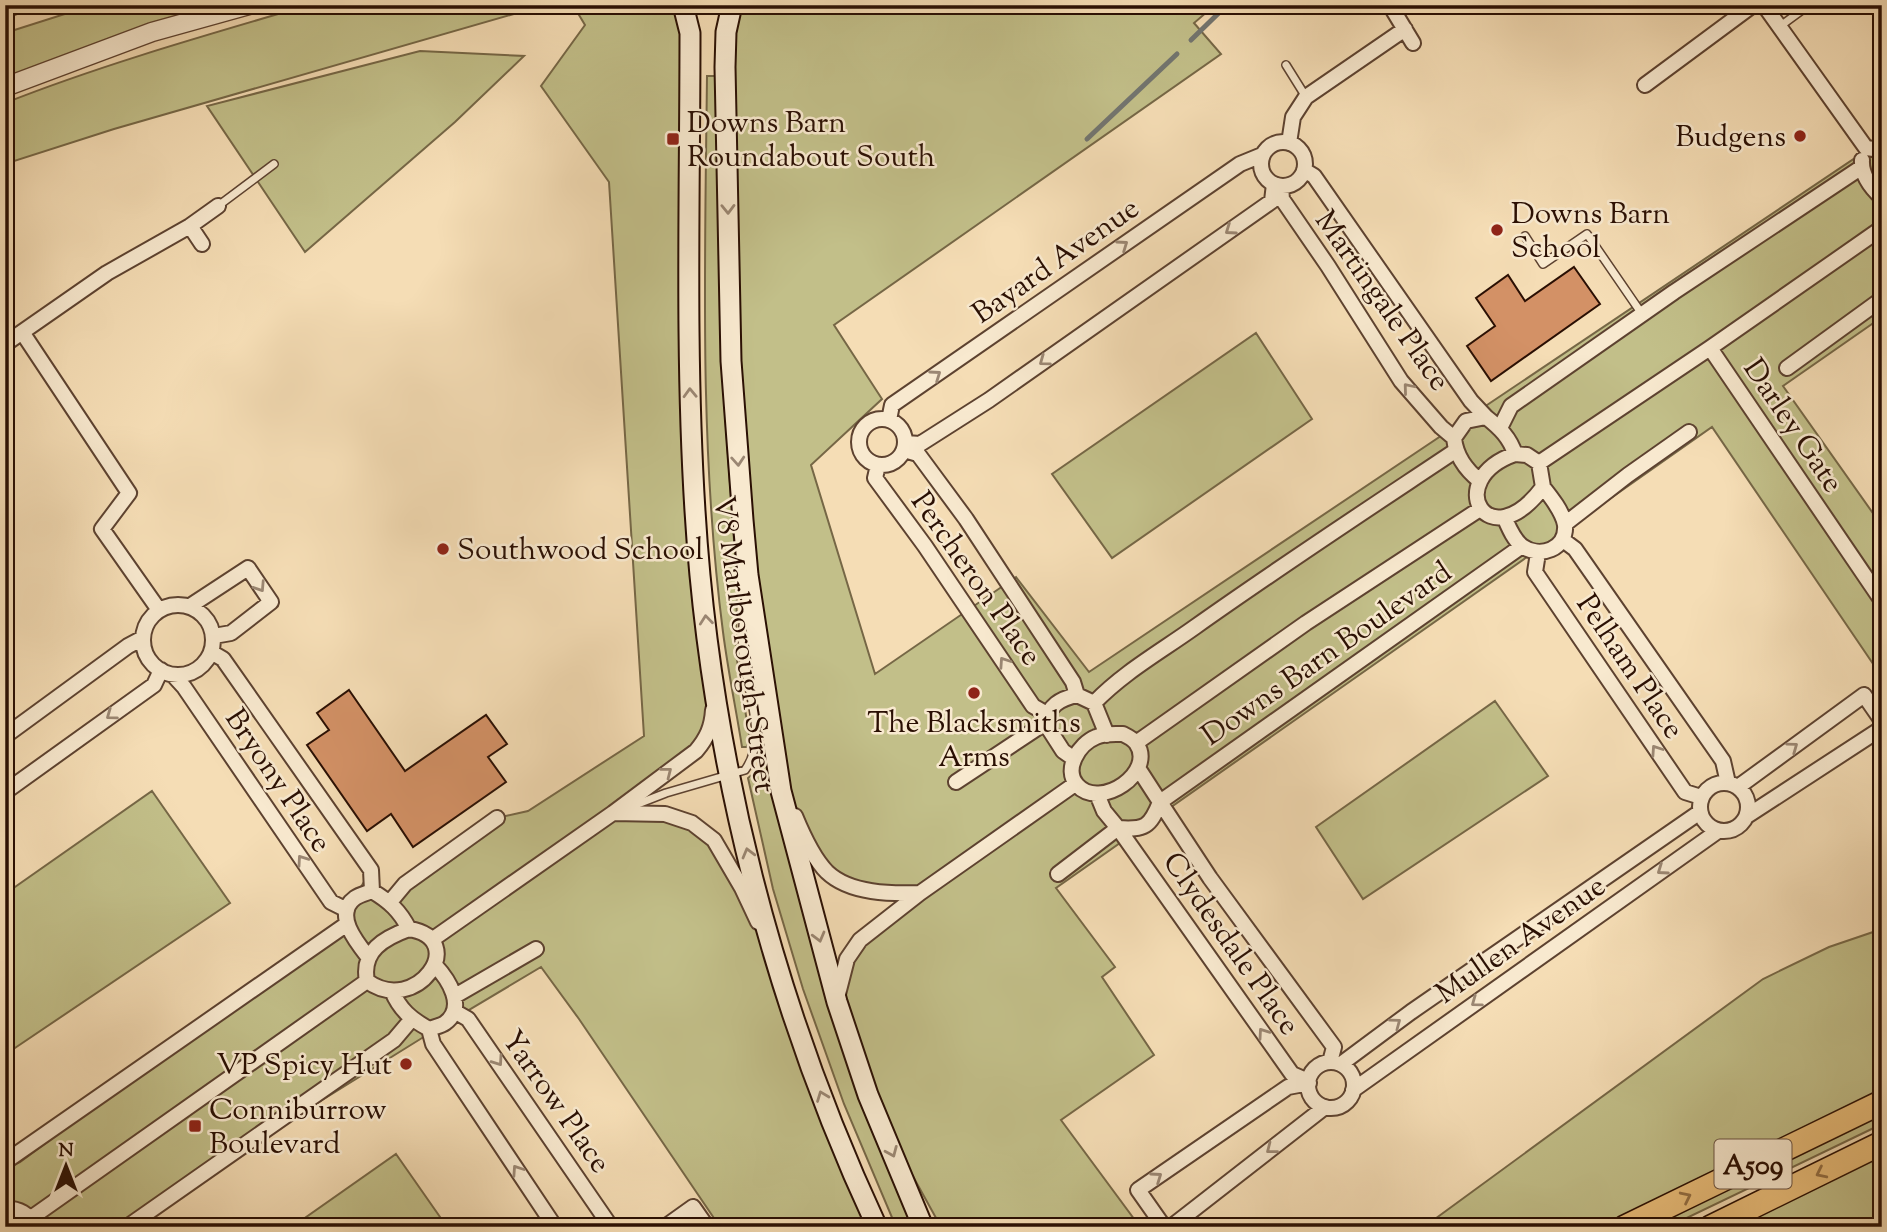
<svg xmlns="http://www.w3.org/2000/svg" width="1887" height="1232" viewBox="0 0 1887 1232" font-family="'Sorts Mill Goudy',serif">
<rect width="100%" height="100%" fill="#f5ddb5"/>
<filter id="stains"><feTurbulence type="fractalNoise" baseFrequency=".00286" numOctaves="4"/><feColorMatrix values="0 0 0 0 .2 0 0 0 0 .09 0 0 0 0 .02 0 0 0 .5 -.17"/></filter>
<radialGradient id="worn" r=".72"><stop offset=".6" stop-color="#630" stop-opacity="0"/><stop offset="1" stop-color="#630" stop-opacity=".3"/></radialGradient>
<path fill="#c2bf89" stroke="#766746" stroke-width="2" d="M93,5h156l-244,83v-55z
M309,5h236l-431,124 -109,35v-61c99,-39 202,-68 304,-98z
M573,5h110l6,354 26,329 -9,50 -92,75 51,1 49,26 28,48 135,339h-157l-141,-208 -38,-52 -119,71 -304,189h-113v-59l15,-6 318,-236 33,-56 1,21 18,11 107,-84 31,-7 116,-75 -35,-554 -68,-96 44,-61z
M732,5h483l-21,18 27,31 -387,271 48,74 -71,66 64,209 141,-97 73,95 793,-532v177l-99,69 99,140v151l-170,-250 -656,461 59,79 -13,10 52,78 -93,65 79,107h-199l-73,-132 -31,-93 10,-43 72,-65 -33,1 -59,-22 -46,-82 -38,-271z
M420,51l104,5 -69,66 -150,130 -98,-146z
M707,76h13v173l4,150 13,183 -1,72 14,86 -3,7h-5c-6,-38 -14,-76 -19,-115 -24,-184 -18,-371 -16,-556z
M1256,333l56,86 -200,139 -60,-84z
M1495,701l53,75 -185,123 -47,-72z
M768,760l149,467h-21l-52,-123 -41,-115 -30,-100 -25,-111 13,-11 2,-6z
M152,791l78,112 -221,149 -4,-5v-153z
M1882,929v170l-257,128h-201l339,-248 66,-32z
M1882,1113v11l-214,103h-23z
M1882,1151v76h-152z
M396,1154l51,73h-155z"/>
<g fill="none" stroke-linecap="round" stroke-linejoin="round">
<path stroke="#727570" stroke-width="5" d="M1191,40l36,-35
M1087,139l90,-85"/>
</g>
<path fill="#d39166" stroke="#2a0f03" stroke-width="2" d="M1574,267l26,37 -109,77 -24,-35 28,-20 -19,-28 32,-23 17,26z
M349,690l56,81 81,-56 21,29 -19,13 18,25 -93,65 -22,-33 -24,17 -60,-86 22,-15 -12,-17z"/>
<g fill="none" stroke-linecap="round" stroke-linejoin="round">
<defs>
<path id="service" d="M5,14l26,-9
M1779,27l30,-22
M1286,65l20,32
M218,206l56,-42
M1525,236l18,28 44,-30 55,80
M630,807l36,-14 79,-23c23,-31 2,-80 -2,-115 -2,-17 0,-33 2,-49"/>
<path id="minor" d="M1390,5l23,38
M1764,5l102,143
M1645,85l108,-80
M1261 164a22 22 0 1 1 44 0a22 22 0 1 1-44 0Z
M1289,143l4,-26 13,-20 99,-68
M1866,148l16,2
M1862,160c-1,15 9,28 20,38
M1304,170l10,6 157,225 15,16
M1281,186l1,13 46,67 73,115 40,46 13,11
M190,226l12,18
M22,332l107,161 -27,36 57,81
M5,344l102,-71 83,-47 28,-20
M1710,348l172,253
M1787,368l95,-69
M859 442a23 23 0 1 1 46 0a23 23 0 1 1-46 0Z
M889,420l3,-15 348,-241 22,-9
M1500,428l11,-22 163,-114 188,-125
M906,443l14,1 69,-44 283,-199 2,-17
M904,450l14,4 48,65 107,163 4,13
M1515,454l12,1 12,8 4,24c-55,74 -102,-7 -28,-33z
M1539,463l171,-115 172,-120
M878,465l-3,13 50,68 108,160 14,8
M1480,481c-14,-11 -24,-24 -26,-43l12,-17 20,-4c14,11 24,21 29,37
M1505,519c4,9 9,21 17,27 18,13 45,3 43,-21 -2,-13 -14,-28 -22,-38
M1565,524l63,-49 61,-43
M1563,540l12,9 148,212 5,22
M1538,553l-3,19 150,220 16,5
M143 640a35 35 0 1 1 70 0a35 35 0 1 1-70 0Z
M190,606l58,-38 23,34 -40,31 -17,3
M211,652l12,7 148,211 1,21
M173,675l11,12 147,215 16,8
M1094,703c30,-31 66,-51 101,-76 86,-61 173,-118 260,-176
M1123,734c4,2 11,6 13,9 21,29 -36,68 -59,42 -14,-16 2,-41 19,-48 8,-4 19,-3 27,-3z
M5,736l123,-90 15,-8
M1136,743l170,-120 174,-114
M1073,758l-10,-7 -18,-28c4,-18 15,-24 32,-28l17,8 13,32
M956,782l89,-59
M1700 807a24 24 0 1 1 48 0a24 24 0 1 1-48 0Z
M1738,787l126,-92 18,26
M5,792l149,-107 7,-15
M1097,794l7,17 14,17c27,2 32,-1 42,-26l-22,-34
M613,813l52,1 27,9 22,17 28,48 16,34
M795,816c7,17 19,43 32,56 23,22 65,22 93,21
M1747,816l135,-88
M1058,874l60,-46 174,246 16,7
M390,902l15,-18 92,-66
M409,929c62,10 7,88 -42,52 -6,-30 17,-43 42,-52z
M433,939l180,-126 83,-62c11,-13 16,-24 17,-41
M369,958c-12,-15 -36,-44 -14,-60 4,-3 12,-5 17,-7 17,10 28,20 37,38
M392,991c8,19 19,28 37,38 5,-2 12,-3 16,-6 22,-16 3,-44 -10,-58
M838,994l9,-35 13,-19 60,-47 155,-109
M455,996l81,-47
M454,1011l14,8 143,208
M429,1029l4,15 122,183
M1330,1062l4,-15 -124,-169 -50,-76 362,-256
M1308 1085a23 23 0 1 1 46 0a23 23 0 1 1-46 0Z
M1341,1064l70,-52 289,-200
M1353,1090l365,-259
M5,1162l342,-238
M5,1208c14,1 24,5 29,18
M31,1218l336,-237
M127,1227l267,-187 17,-20
M665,1227l28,-20 14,20
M1164,1227l-26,-37 150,-103 21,-4
M1171,1227l154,-120"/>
<path id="tertiary" d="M5,87l147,-55 97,-27"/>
<path id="secondary" d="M683,5l7,28c0,159 -5,319 5,478 15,246 78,493 182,716
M732,5l-6,27 -1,35 6,294 12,159 5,55 33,216 56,211 31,93 55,132"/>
<path id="primary" d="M1625,1227l257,-125
M1711,1227l171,-84"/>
</defs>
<use href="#service" stroke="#5d4230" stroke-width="10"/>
<use href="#minor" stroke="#5d4230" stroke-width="18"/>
<use href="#tertiary" stroke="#5d4230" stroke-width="21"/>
<use href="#secondary" stroke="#2a0f03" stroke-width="23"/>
<use href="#primary" stroke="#2a0f03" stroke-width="26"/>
<use href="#service" stroke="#f8e9cf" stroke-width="7"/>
<use href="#minor" stroke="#f8e9cf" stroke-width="14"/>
<use href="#tertiary" stroke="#f8e9cf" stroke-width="18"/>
<use href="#secondary" stroke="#f8e9cf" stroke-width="19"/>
<use href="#primary" stroke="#eabe7a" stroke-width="23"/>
</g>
<defs><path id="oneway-chevron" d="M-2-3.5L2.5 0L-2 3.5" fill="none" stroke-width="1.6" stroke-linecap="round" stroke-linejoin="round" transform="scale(1.75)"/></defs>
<g stroke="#9b8773">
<use href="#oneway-chevron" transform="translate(728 209) rotate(89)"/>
<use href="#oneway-chevron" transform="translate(1230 230) rotate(145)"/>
<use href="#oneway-chevron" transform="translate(1123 245) rotate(-35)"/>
<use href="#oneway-chevron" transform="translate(1044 361) rotate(144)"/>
<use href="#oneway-chevron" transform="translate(936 375) rotate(-35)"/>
<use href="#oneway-chevron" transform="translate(1408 388) rotate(-130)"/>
<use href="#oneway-chevron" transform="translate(690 393) rotate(-92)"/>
<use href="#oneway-chevron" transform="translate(738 461) rotate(86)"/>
<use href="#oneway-chevron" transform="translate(260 587) rotate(57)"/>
<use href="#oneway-chevron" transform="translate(706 620) rotate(-96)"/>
<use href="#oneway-chevron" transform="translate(1004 662) rotate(-124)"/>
<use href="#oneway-chevron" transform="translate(111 715) rotate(144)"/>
<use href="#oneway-chevron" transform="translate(1793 747) rotate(-36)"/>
<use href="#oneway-chevron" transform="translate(1656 750) rotate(-124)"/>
<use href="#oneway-chevron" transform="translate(667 772) rotate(-38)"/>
<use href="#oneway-chevron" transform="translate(748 853) rotate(-105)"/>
<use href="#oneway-chevron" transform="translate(302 860) rotate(-125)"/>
<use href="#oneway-chevron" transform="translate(1662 870) rotate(145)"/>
<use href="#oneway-chevron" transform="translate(819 937) rotate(75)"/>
<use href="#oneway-chevron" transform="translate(1476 1002) rotate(144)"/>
<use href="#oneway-chevron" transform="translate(1396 1023) rotate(-37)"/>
<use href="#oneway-chevron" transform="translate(1263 1033) rotate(-125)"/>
<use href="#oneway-chevron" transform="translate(498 1061) rotate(55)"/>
<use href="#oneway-chevron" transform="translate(822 1096) rotate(-111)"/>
<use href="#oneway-chevron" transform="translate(1271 1149) rotate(142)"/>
<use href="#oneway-chevron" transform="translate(892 1152) rotate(67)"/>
<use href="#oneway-chevron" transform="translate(517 1170) rotate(-124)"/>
<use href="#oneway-chevron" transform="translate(1157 1177) rotate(-35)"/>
</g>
<g stroke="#946f44">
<use href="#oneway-chevron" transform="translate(1821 1173) rotate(154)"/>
<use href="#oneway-chevron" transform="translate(1686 1197) rotate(-26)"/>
</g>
<g fill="#8f2418" stroke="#f8e9cf" stroke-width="2.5">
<circle cx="1800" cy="136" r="7"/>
<rect x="666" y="132" width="14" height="14" rx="3.5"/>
<circle cx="1497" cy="230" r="7"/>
<circle cx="443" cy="549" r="7"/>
<circle cx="974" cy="693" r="7"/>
<circle cx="406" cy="1064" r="7"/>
<rect x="188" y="1119" width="14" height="14" rx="3.5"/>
</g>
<g text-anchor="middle" stroke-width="5" stroke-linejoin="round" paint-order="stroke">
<rect fill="#f8e9cf" stroke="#685040" stroke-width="2" x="1714.5" y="1139.5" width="77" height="49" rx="5"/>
<g font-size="28" font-weight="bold" fill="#2a0f03">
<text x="1753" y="1174">A509</text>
</g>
<g font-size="30" fill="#2a0f03" stroke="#f8e9cf" text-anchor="start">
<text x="687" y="132">Downs Barn<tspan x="687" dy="34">Roundabout South</tspan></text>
<text x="1786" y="146" text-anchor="end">Budgens</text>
<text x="1511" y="223">Downs Barn<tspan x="1511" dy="34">School</tspan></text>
<text x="457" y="559">Southwood School</text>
<text x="974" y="732" text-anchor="middle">The Blacksmiths<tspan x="974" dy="34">Arms</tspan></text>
<text x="392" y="1074" text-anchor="end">VP Spicy Hut</text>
<text x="209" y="1119">Conniburrow<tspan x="209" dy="34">Boulevard</tspan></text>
</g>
<g font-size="30" fill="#2a0f03" stroke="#f8e9cf">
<text transform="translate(1055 260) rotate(-35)" y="10">Bayard Avenue</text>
<text transform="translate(1383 300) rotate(55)" y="10">Martingale Place</text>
<text transform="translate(1794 425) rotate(56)" y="10">Darley Gate</text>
<text transform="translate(977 578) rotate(55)" y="10">Percheron Place</text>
<text transform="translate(745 644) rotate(82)" y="10">V8 Marlborough Street</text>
<text transform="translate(1326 653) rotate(-35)" y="10">Downs Barn Boulevard</text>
<text transform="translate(1631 666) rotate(56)" y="10">Pelham Place</text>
<text transform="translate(279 780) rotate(56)" y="10">Bryony Place</text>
<text transform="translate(1520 939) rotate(-35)" y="10">Mullen Avenue</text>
<text transform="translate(1232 943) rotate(55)" y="10">Clydesdale Place</text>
<text transform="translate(557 1101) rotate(55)" y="10">Yarrow Place</text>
</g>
</g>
<rect width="1887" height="1232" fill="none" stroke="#f5ddb5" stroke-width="28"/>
<rect x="7" y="7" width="1873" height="1218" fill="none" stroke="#2a0f03" stroke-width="3.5"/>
<rect x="14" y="14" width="1859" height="1204" fill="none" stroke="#2a0f03" stroke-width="2"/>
<g transform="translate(66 1166)" stroke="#f8e9cf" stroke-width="5" paint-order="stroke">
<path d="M0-5L12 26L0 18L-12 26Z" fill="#2a0f03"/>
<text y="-10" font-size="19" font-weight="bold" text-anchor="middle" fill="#2a0f03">N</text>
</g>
<rect width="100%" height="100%" filter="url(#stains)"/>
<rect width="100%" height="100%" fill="url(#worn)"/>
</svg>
